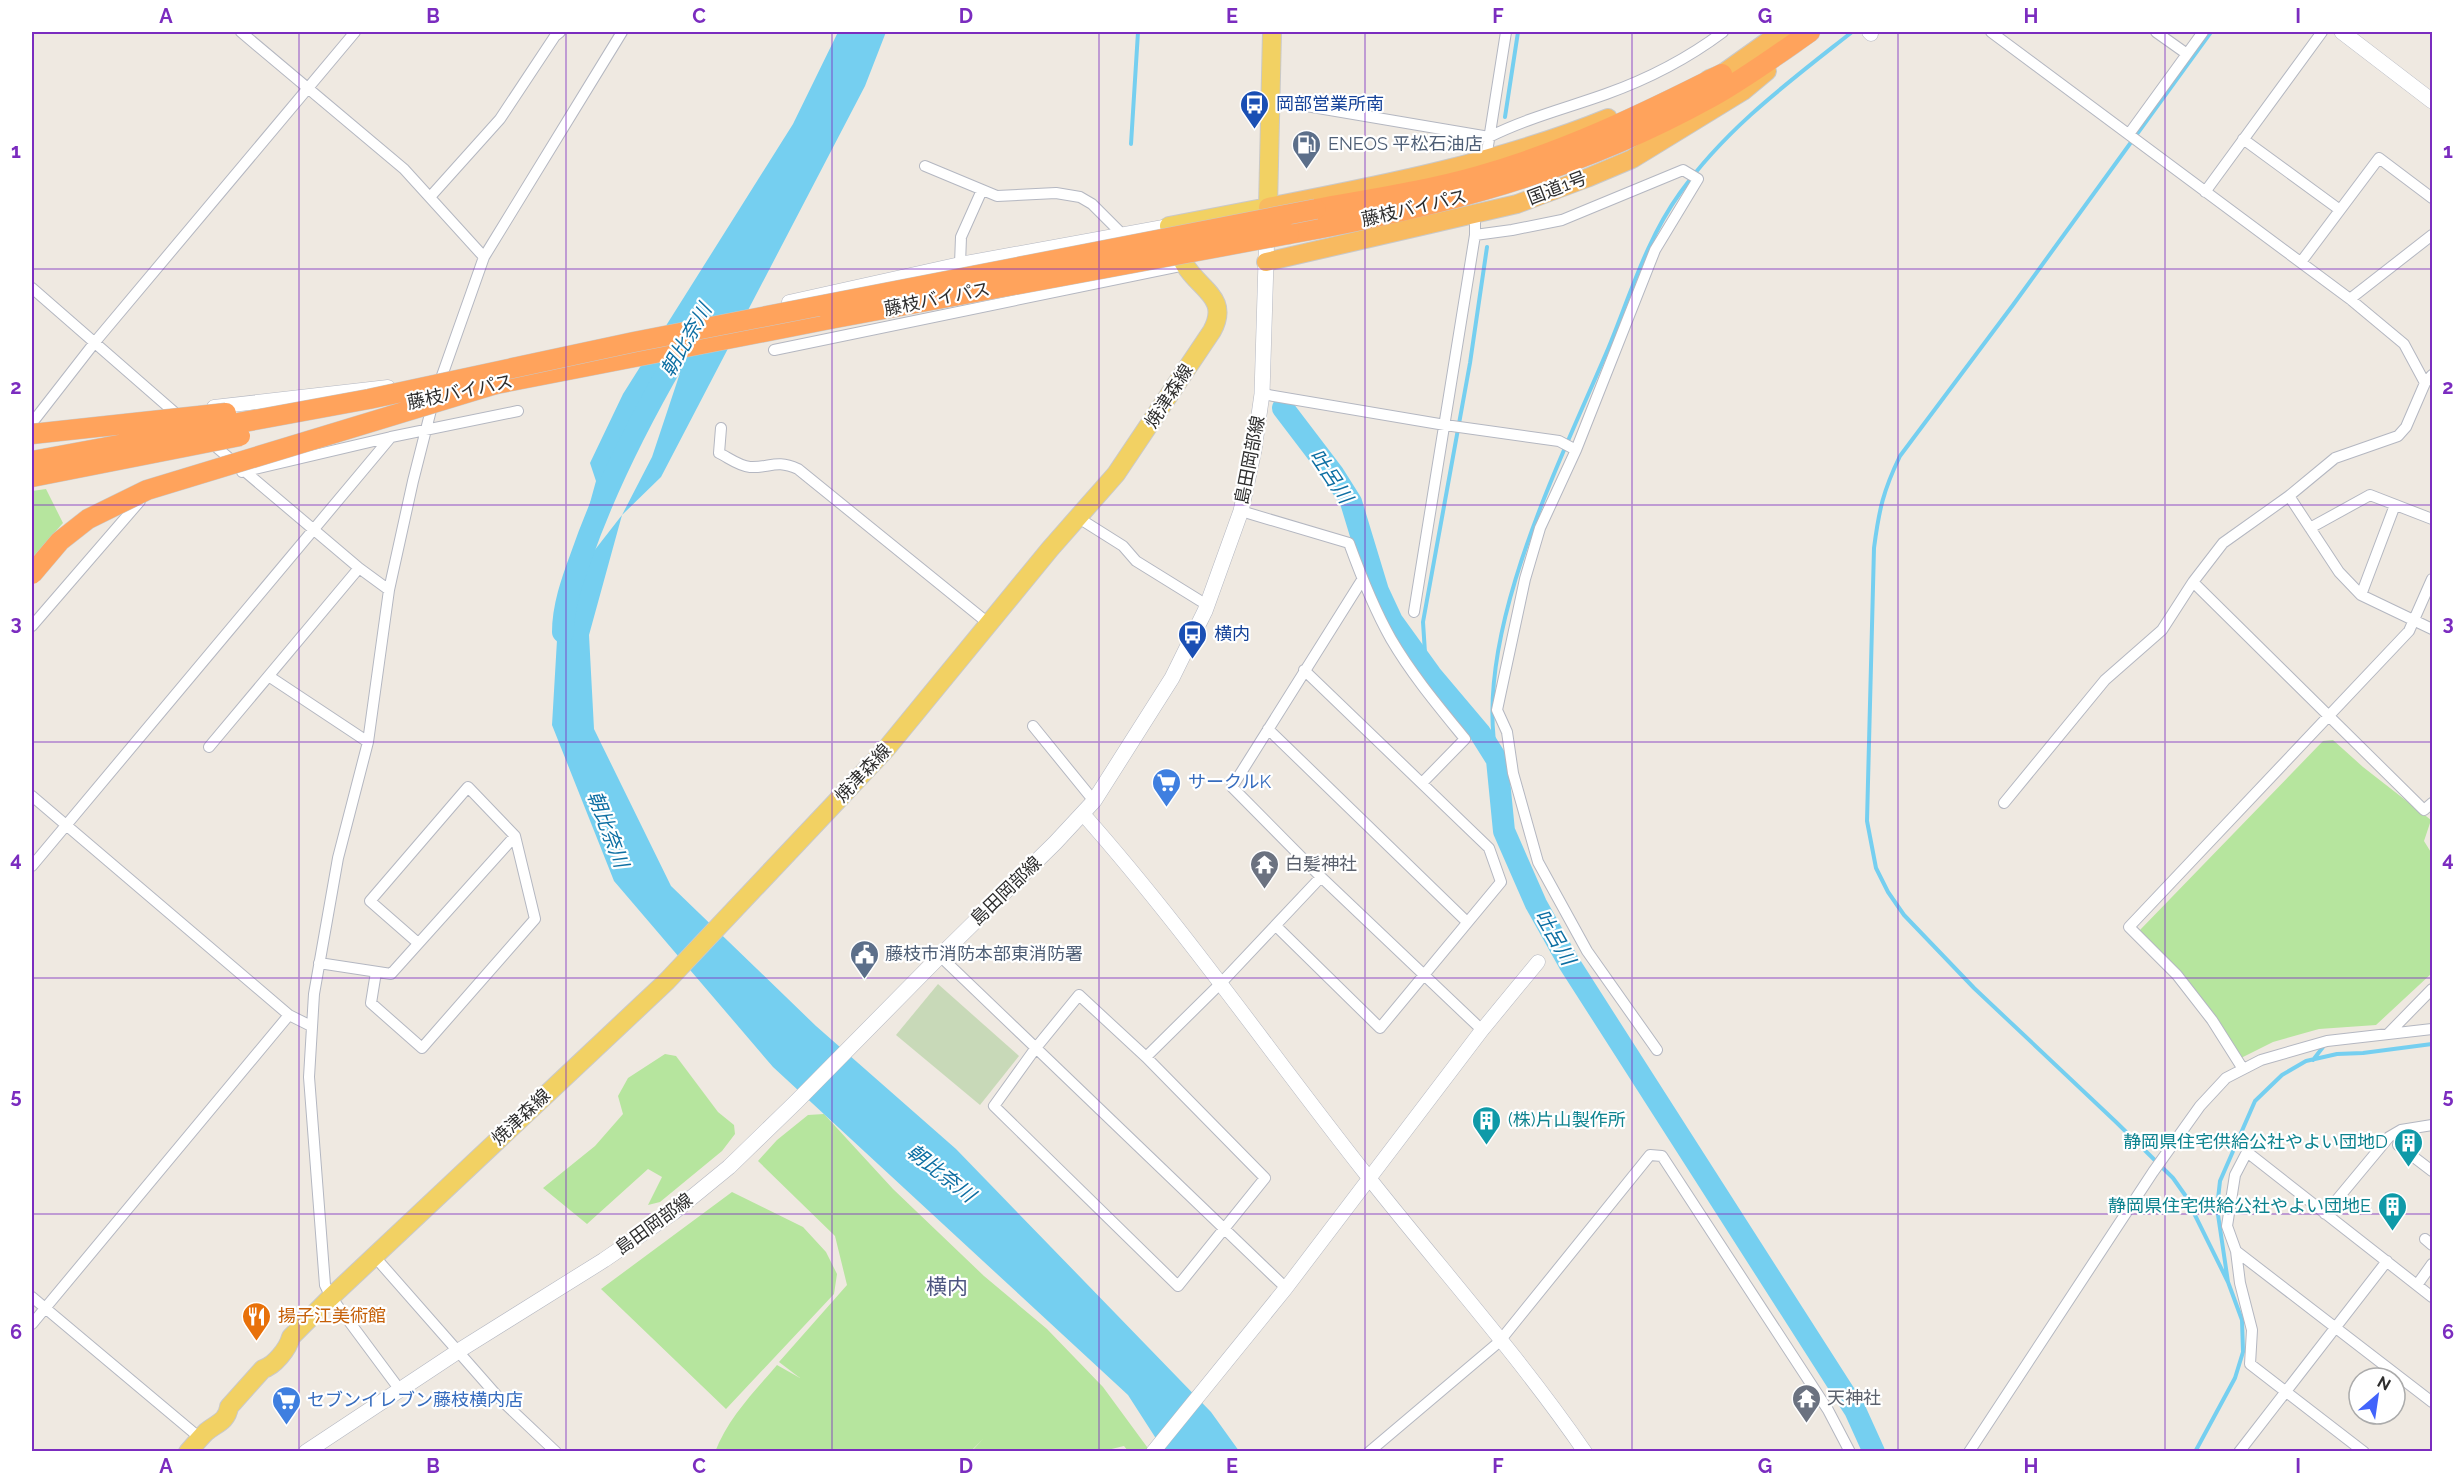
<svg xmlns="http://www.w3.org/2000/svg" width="2464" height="1483" viewBox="0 0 2464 1483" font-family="Raleway,'Noto Sans JP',sans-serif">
<rect width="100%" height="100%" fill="#efe9e1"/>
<path fill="#b6e59e" d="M46,489l17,34 -31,35v-67z
M2333,740l30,27 68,53 -7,21 8,13v119l-56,52 -57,4 -46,13 -36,18 -98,-129 184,-190z
M665,1054l11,2 42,56 16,13 1,9 -13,17 -62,51 -12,3 14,-28 -14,-8 -61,55 -44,-36 52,-42 28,-32 -5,-18 10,-18z
M824,1114l69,75 91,87 63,53 56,58 47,64h-22l-4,-5 -25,6 -127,-1 11,-12 -13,13h-255c13,-34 39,-60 62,-87l23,13 -21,-16 68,-77 -12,-49 -77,-75 19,-21 31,-25z
M732,1192l71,35 23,25 11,22 -3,20 -108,115 -125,-120z"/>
<path fill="#c8d9b8" d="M938,984l81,72 -39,49 -84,-70z"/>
<path fill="#75cff0" d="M838,32h48l-21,54 -204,391 -39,38 -33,120 5,94 77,157 145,140 140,123 255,263 28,39h-75l-36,-56 -355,-328 -159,-186 -62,-156 6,-102 29,-63 35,-45 30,-58 28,-84 -36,22 -36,93 -30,58 18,-65 -6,-18 33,-69 170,-270z"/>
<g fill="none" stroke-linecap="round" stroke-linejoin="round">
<path stroke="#75cff0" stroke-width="4" d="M2211,32l-198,273 -113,151c-17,35 -21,54 -26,92l-7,273 9,47 12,24 16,23 70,73 142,134 57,56 12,17 43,87
M1505,117l13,-85
M1131,144l7,-112
M1431,675l-6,-22 -2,-31 47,-259 17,-116
M1497,760c-26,-123 63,-298 111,-411 22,-53 38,-109 72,-156 46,-65 110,-112 172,-161
M2313,1060l10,-13
M2195,1452l40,-74 8,-26 -1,-32 -14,-38 -11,-74 3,-27 35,-80 27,-26 24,-14 31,-7 26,-1 69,-9"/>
<path stroke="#75cff0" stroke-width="22" d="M1283,408l51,67 17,27 27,89 14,30 39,54 49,58 17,27 7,71 32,73 33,59 286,447 19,42
M563,632c0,-25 9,-51 18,-75 24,-69 57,-134 94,-198"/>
<defs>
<path id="minor" d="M241,32l163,137 80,88
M1991,32l359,267 54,45 21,39
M2156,32l31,22
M1271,100l218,37c38,-19 78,-29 117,-43 42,-15 81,-35 117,-62
M2129,134l74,-102
M2243,139l97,71
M1487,152l19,-120
M925,166l72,30 59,-3 24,4 12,7 31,31
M2205,192l117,-160
M430,197l70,-78 55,-83 5,-4
M1475,235l37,-5 50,-10 121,-50 15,9 -43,71 -79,200 -36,78 -15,51 -28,131 10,22 6,41 25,89 49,89 70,99
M2301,262l78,-104 53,40
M960,264l1,-27 21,-47
M32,288l149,130
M2350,299l82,-64
M774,350l411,-85
M438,387l46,-130 138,-225
M1262,394l183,31 114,16 17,9
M32,423l63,-81 260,-310
M721,428l-2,25c10,5 20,13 31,14 21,1 25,-8 48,2l190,154
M209,441l150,127 30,22
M242,472l149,-35
M2289,496l50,76 22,23 71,34
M1241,511l108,32c12,33 25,66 42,96 21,36 48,68 74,100l-43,44
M1077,517l46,29 13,15 71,44
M2310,528l60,-33 62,24
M1362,580l-130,207 89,90 161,153
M2193,582l231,228 8,-7
M2361,595l34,-90
M1414,612l61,-377v-13
M32,626l108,-125
M270,677l98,65
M1033,726l61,75
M1268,729l199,193
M209,747l150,-179
M32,796l257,219 22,11
M2004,803l101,-123 57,-50 31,-48 30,-39 66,-47 46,-38 63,-22 8,-9 19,-44 7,-8
M32,866l359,-429 127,-26
M1276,926l104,102 121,-146 -12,-34 -185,-178
M940,956l346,332
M319,963l72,11 124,-138
M376,972l-5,31 51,45 113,-129 -20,-83 -47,-49 -98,114 48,42
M1079,995l67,62 119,121 -87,108 -184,-180 41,-57z
M2388,1034l44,-45
M1146,1057l76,-75 99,-105
M2243,1069l-31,-49 -35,-45 -48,-48 280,-296 23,-52
M2398,1145l34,26
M2325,1214l64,-77 12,-7 31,-5
M2425,1239l7,6
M2236,1251l196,151
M375,1257l124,141 57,54
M2417,1285l15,-21
M32,1297l168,141
M32,1324l257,-309
M400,1390l-69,-93 -6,-12 -16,-208 5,-83 24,-136 30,-116 21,-152 24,-109 20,-79
M1369,1452l130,-110 151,-187 12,1 166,254 22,42
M1969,1452l184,-280 47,-66 26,-28 35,-18 66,-19 105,-12
M2239,1452l148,-191
M2364,1452l-114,-88 2,-34 -12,-47 -4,-32 -9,-25 8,-51 12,-23 185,145"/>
<path id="tertiary" d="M1869,32l2,2
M789,302l171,-38 209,-38
M214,407l174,-20
M1083,814c103,116 190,243 286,364 72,91 150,178 216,274
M1153,1452l133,-164 196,-258 56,-68"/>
<path id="secondary" d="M2342,32l90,69
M306,1452l154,-102 144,-90 70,-48 55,-45 67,-65 144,-146 115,-113 39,-42 78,-123 33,-67 36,-100 13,-61 8,-56 5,-166"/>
<path id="primary" d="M188,1452c6,-7 12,-14 18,-20 9,-8 21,-10 23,-25l34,-38c11,-3 25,-20 28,-32l40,-40 336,-316 219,-232 164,-200 66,-75 96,-143c18,-33 -12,-41 -27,-66 -7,-11 -11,-26 -16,-39l99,-19 4,-175"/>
<path id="trunk" d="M1709,79l13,-5 59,-42
M1268,207c114,-22 232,-45 340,-89
M1266,262l251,-58 70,-26 45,-19 111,-68 24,-20"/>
<path id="motorway" d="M1316,209c54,-10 109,-18 162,-33 86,-24 165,-62 244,-102
M1289,234c149,-27 285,-61 419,-135 35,-19 69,-44 102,-67
M496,384l334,-65"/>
</defs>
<use href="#minor" stroke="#b4b7c1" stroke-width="12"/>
<use href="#tertiary" stroke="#b4b7c1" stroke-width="15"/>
<use href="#secondary" stroke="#b4b7c1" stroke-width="16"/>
<use href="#primary" stroke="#c9c9c9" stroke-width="20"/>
<use href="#trunk" stroke="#c9c9c9" stroke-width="20"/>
<use href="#motorway" stroke="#c9c9c9" stroke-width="21"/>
<use href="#minor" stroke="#fff" stroke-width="10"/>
<use href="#tertiary" stroke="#fff" stroke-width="14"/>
<use href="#secondary" stroke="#fff" stroke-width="15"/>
<use href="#primary" stroke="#f2d163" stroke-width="18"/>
<use href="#trunk" stroke="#f8ba60" stroke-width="18"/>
<use href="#motorway" stroke="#ffa35c" stroke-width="20"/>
<defs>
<path id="motorway-bridge" d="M830,319l459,-85
M32,434l194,-21
M32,461l337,-62 265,-57 682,-133
M32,477l208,-41
M32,574l28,-33 28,-22 59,-29 349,-106"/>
</defs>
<use href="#motorway-bridge" stroke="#c9c9c9" stroke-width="21" stroke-linecap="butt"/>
<use href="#motorway-bridge" stroke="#ffa35c" stroke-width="20"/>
</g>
<path fill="none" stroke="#7b2cbf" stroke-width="1.5" stroke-opacity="0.55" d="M299,32v1420M566,32v1420M832,32v1420M1099,32v1420M1365,32v1420M1632,32v1420M1898,32v1420M2165,32v1420M32,269h2400M32,505h2400M32,742h2400M32,978h2400M32,1214h2400"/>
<defs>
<symbol id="bus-pin" viewBox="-11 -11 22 30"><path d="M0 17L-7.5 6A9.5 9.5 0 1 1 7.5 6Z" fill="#1a4fb4" stroke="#fff"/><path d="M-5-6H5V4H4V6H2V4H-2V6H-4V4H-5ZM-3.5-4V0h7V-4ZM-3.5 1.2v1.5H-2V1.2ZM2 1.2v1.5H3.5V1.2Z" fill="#fff"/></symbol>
<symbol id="fuel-pin" viewBox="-11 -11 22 30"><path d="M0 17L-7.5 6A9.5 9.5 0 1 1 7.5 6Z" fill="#5c6f8a" stroke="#fff"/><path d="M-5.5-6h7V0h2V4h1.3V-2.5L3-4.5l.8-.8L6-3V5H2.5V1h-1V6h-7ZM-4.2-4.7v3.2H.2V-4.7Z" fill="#fff"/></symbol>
<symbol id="supermarket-pin" viewBox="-11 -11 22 30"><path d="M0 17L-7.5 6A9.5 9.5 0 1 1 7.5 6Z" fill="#3f7fe0" stroke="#fff"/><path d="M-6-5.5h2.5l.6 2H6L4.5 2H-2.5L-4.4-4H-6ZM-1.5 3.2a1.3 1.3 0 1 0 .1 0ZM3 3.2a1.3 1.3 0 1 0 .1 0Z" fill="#fff"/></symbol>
<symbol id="temple-pin" viewBox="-11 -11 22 30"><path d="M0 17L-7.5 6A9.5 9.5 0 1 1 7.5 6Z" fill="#6b7280" stroke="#fff"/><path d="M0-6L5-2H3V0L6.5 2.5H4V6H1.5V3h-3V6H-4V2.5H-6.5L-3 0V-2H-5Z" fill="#fff"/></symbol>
<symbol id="civic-pin" viewBox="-11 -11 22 30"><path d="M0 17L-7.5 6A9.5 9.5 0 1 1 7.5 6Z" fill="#5c6f8a" stroke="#fff"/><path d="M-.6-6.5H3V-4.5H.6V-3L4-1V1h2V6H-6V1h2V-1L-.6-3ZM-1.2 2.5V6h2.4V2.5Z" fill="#fff"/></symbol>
<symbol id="building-pin" viewBox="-11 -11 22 30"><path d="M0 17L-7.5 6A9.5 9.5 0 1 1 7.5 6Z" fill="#0f9aa8" stroke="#fff"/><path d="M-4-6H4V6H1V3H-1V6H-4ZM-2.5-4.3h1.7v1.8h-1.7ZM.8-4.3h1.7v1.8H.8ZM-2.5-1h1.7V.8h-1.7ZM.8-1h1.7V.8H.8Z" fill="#fff"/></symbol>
<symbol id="restaurant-pin" viewBox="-11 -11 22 30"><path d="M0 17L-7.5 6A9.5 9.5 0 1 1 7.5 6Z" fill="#e8710a" stroke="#fff"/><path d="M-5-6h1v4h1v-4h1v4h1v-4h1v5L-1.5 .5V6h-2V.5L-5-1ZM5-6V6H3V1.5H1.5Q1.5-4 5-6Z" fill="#fff"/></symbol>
</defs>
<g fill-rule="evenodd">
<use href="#bus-pin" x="1238" y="88" width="33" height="45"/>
<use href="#fuel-pin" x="1290" y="128" width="33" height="45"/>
<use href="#bus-pin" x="1176" y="618" width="33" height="45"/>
<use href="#supermarket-pin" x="1150" y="766" width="33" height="45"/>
<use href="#temple-pin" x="1248" y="848" width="33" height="45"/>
<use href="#civic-pin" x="848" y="938" width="33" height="45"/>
<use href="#building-pin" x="1470" y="1104" width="33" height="45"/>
<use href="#building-pin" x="2392" y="1126" width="33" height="45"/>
<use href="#building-pin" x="2376" y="1190" width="33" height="45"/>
<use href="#restaurant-pin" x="240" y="1300" width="33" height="45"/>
<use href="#temple-pin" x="1790" y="1382" width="33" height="45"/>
<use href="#supermarket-pin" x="270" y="1384" width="33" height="45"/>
</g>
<g text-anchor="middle" stroke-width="4.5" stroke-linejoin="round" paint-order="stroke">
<g font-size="18" fill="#164399" stroke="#fff" text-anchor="start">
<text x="1276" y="110">岡部営業所南</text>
<text x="1214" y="640">横内</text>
</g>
<g font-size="18" fill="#4e5e75" stroke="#fff" text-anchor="start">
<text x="1328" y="150">ENEOS 平松石油店</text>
<text x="885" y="960">藤枝市消防本部東消防署</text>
</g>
<g font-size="18" fill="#2e2e2e" stroke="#fff">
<text transform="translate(1557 188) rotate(-21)" y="6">国道1号</text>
<text transform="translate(1414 208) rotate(-13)" y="6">藤枝バイパス</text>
<text transform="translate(937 299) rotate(-11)" y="6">藤枝バイパス</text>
<text transform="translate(460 392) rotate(-12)" y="6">藤枝バイパス</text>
<text transform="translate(1169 396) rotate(-57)" y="6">焼津森線</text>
<text transform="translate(1250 460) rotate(-79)" y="6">島田岡部線</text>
<text transform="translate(863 773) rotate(-47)" y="6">焼津森線</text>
<text transform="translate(1006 891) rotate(-44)" y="6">島田岡部線</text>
<text transform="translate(521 1117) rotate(-43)" y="6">焼津森線</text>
<text transform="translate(654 1224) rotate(-36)" y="6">島田岡部線</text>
</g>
<g font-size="18" fill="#366cbe" stroke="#fff" text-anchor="start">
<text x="1188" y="788">サークルK</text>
<text x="307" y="1406">セブンイレブン藤枝横内店</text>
</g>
<g font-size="18" fill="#5b616d" stroke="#fff" text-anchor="start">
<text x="1285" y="870">白髪神社</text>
<text x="1827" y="1404">天神社</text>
</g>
<g font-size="18" fill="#0d838f" stroke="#fff" text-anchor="end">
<text x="1508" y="1126" text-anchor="start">(株)片山製作所</text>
<text x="2388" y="1148">静岡県住宅供給公社やよい団地D</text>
<text x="2371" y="1212">静岡県住宅供給公社やよい団地E</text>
</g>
<g font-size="18" fill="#c56008" stroke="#fff" text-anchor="start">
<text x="278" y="1322">揚子江美術館</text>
</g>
<g font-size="20" font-style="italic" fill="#0d6fa3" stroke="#fff">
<text transform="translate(686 340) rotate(-60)" y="7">朝比奈川</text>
<text transform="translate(1331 476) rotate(56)" y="7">吐呂川</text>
<text transform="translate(608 829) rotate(69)" y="7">朝比奈川</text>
<text transform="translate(1555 937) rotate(60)" y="7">吐呂川</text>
<text transform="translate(941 1173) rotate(38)" y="7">朝比奈川</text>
</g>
<g font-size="21" fill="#4d5680" stroke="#fff">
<text x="947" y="1294">横内</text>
</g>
</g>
<rect width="2464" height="1483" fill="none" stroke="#ffffff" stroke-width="66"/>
<g transform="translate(2377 1396) rotate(29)"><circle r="28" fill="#ffffff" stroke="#ababab" stroke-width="1.5"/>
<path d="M0-4.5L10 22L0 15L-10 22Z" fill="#4264fb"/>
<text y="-9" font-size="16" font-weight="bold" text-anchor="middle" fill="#2e2e2e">N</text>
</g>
<rect x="33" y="33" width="2398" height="1417" fill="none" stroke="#7b2cbf" stroke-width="2"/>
<g font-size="20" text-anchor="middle" font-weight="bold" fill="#7b2cbf">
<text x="166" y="23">A</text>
<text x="433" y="23">B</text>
<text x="699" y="23">C</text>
<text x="966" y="23">D</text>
<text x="1232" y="23">E</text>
<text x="1498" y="23">F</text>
<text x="1765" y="23">G</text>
<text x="2031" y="23">H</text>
<text x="2298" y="23">I</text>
<text x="16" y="158">1</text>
<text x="2448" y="158">1</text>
<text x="16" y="394">2</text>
<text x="2448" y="394">2</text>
<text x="16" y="630">3</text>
<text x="2448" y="630">3</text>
<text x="16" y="866">4</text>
<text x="2448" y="866">4</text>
<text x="16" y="1103">5</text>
<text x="2448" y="1103">5</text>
<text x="16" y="1339">6</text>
<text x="2448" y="1339">6</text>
<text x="166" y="1473">A</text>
<text x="433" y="1473">B</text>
<text x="699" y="1473">C</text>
<text x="966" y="1473">D</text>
<text x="1232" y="1473">E</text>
<text x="1498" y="1473">F</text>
<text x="1765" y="1473">G</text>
<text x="2031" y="1473">H</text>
<text x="2298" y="1473">I</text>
</g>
</svg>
